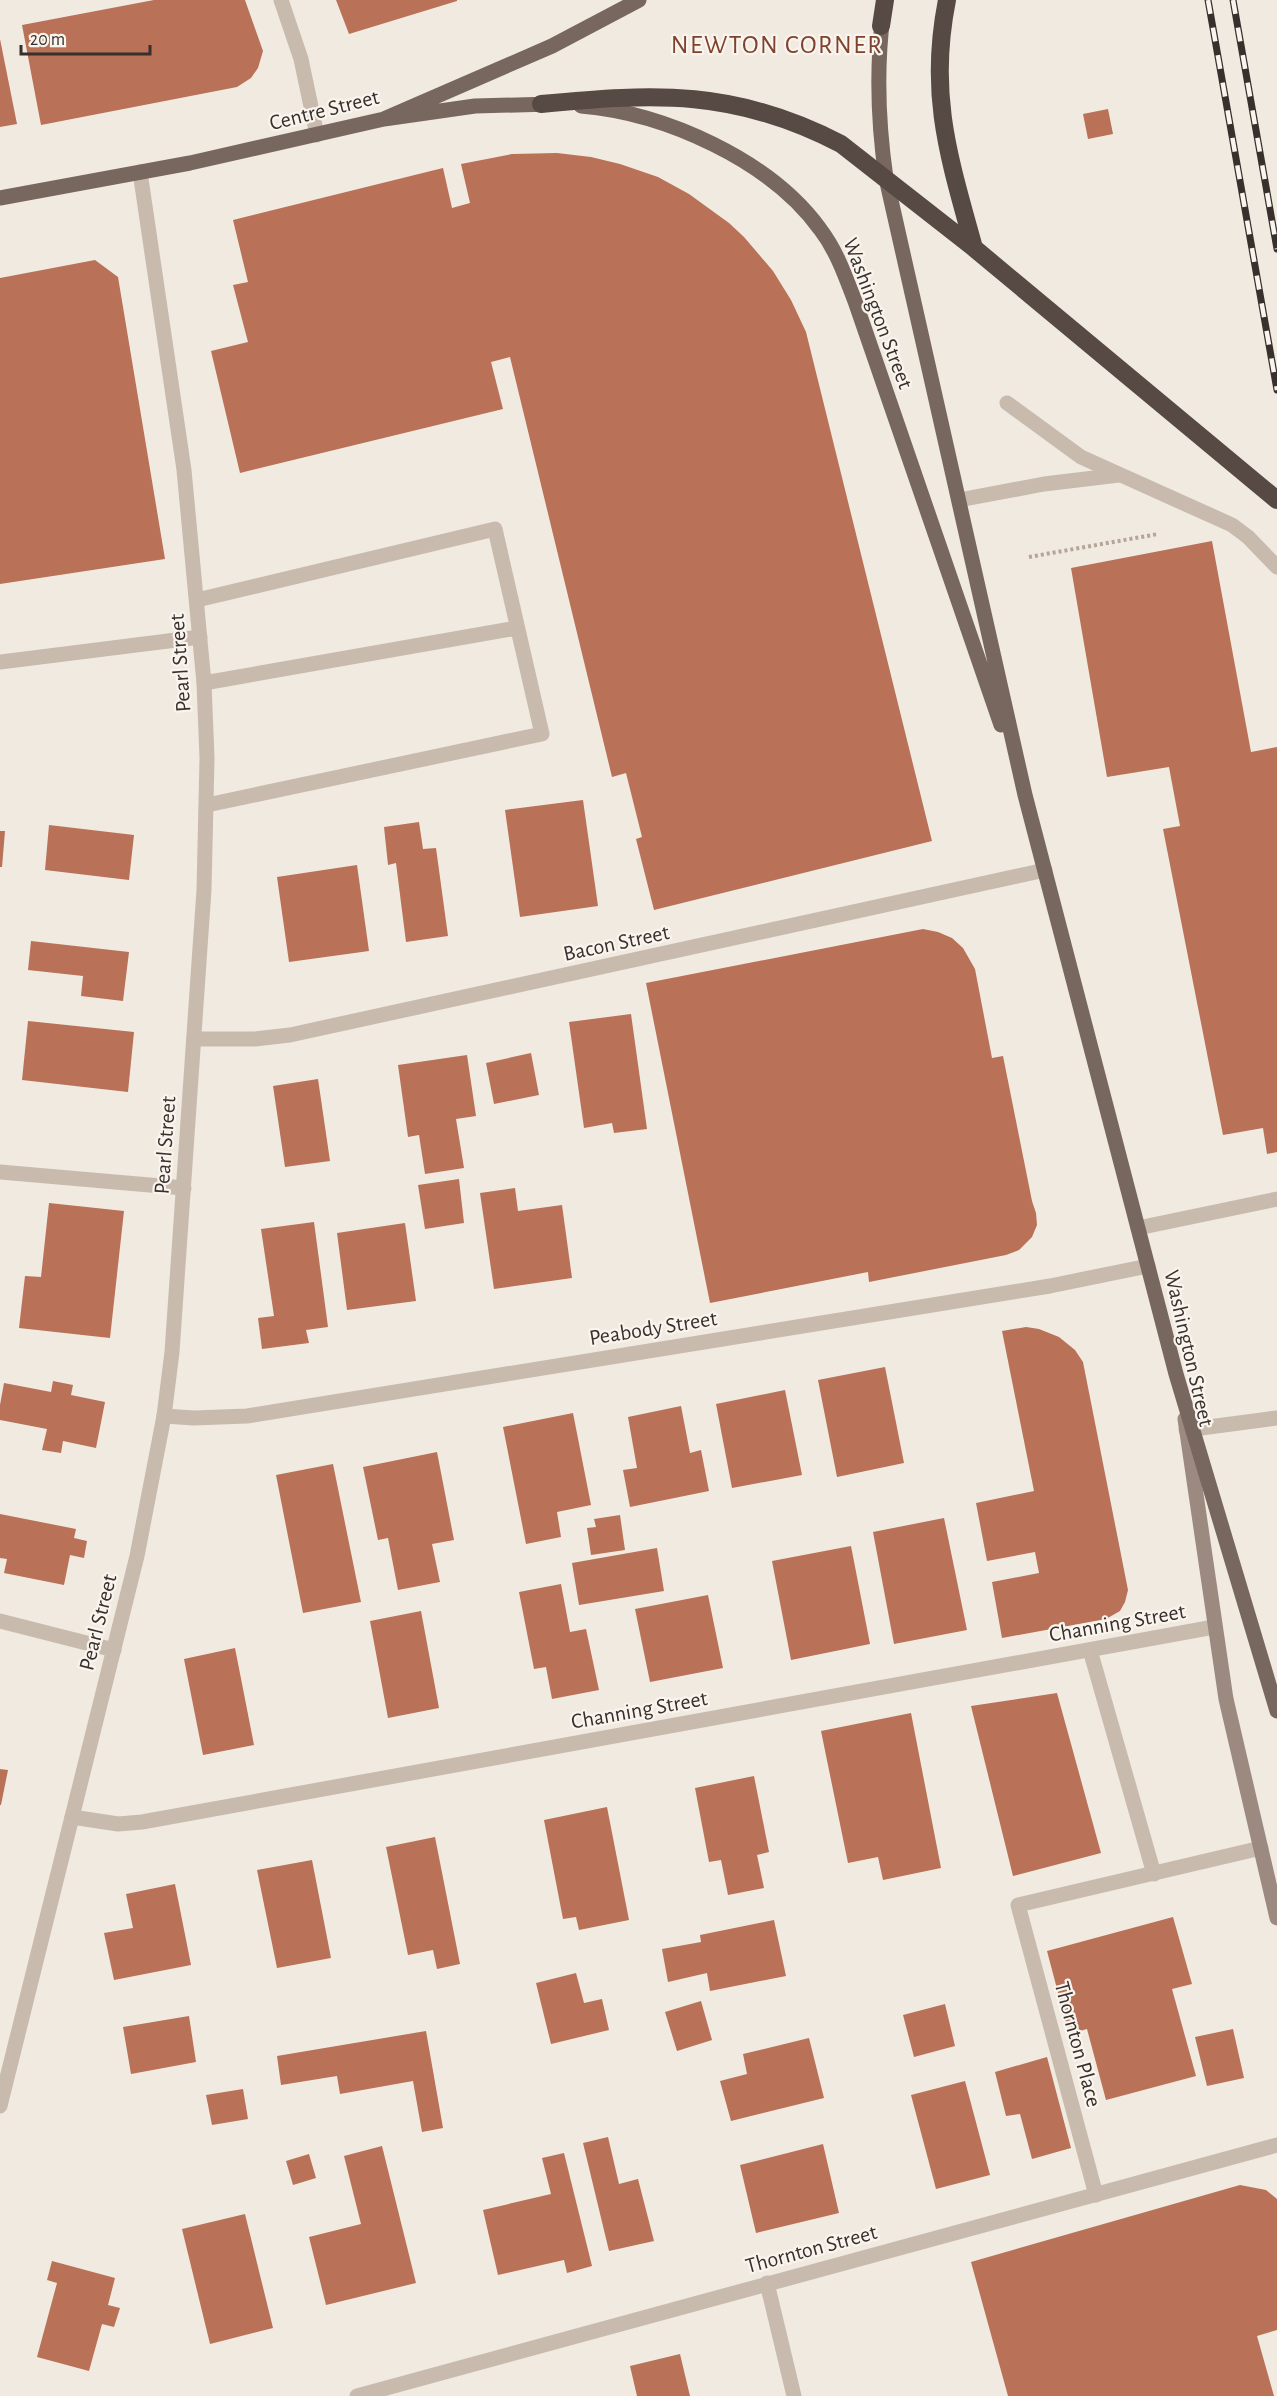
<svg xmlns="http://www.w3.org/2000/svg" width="1277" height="2396" viewBox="0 0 1277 2396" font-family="'Alegreya Sans',sans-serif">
<rect width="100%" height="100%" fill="#f1eae1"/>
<path fill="#b97157" d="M154,0h91l18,51 -5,17 -7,10 -14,9 -196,38 -19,-100z
M336,0h121v1l-108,33z
M0,39l17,85 -17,3z
M1108,109l5,25 -25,5 -5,-25z
M557,153l34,4 29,7 38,13 31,17 40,29 15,14 29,34 18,29 15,32 126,509 -278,69 -18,-71 6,-2 -16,-64 -14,4 -102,-420 -19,5 12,47 -263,64 -29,-122 37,-9 -15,-57 15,-3 -15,-62 210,-52 9,40 18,-5 -9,-39 51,-10z
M95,260l23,17 47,282 -165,25v-306z
M1212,541l39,211 26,-5v405l-10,2 -4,-26 -40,7 -60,-306 17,-3 -11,-59 -62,10 -36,-209z
M583,800l15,106 -78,11 -15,-107z
M419,822l4,27 13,-1 12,88 -42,6 -10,-79 -8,2 -4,-38z
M49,825l85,10 -5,45 -84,-10z
M0,831h5l-3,36h-2z
M357,865l12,86 -80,11 -12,-85z
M923,929l15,3 14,6 11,10 12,21 17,89 11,-2 29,145 4,12 1,12 -5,12 -13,13 -13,5 -137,27 -1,-10 -158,31 -64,-320z
M31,941l98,11 -6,49 -42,-5 2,-20 -55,-6z
M631,1014l16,115 -33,4 -2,-10 -28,5 -15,-106z
M28,1021l106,11 -6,60 -106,-12z
M531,1053l8,42 -45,9 -8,-41z
M467,1055l9,61 -20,3 8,49 -39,6 -6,-39 -11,2 -10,-72z
M318,1079l12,82 -45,6 -12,-81z
M459,1179l5,44 -39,6 -7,-44z
M515,1188l3,23 44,-6 10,73 -78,11 -14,-96z
M49,1203l75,8 -14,127 -91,-10 6,-52 16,1z
M314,1222l14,105 -22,3 3,13 -47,6 -4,-31 16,-2 -13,-87z
M405,1223l11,78 -69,9 -10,-77z
M1026,1327l13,2 20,8 16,13 8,12 45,228 -3,12 -5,9 -14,8 -104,19 -10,-56 47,-9 -4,-21 -48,9 -11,-58 58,-12 -32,-160z
M885,1367l19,96 -67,14 -19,-97z
M53,1381l20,4 -2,10 34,7 -9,46 -33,-7 -2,12 -19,-3 5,-21 -47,-9v-15l4,-22 47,9z
M785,1390l17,85 -70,13 -16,-84z
M681,1406l9,47 11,-3 8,41 -79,16 -7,-37 14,-2 -9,-51z
M573,1413l18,92 -34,7 4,25 -35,7 -23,-117z
M437,1452l17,88 -22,4 8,38 -42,8 -10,-52 -10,2 -15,-73z
M333,1464l28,138 -58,11 -27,-138z
M0,1514l76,15 -2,9 13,3 -3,17 -14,-3 -6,30 -60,-12 3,-14 -7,-1z
M620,1515l5,35 -34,5 -4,-27 9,-1 -2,-8z
M944,1518l23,112 -73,14 -21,-112z
M851,1546l19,98 -79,16 -19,-99z
M657,1548l7,43 -85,14 -7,-42z
M561,1584l9,48 16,-3 13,61 -47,9 -6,-32 -12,2 -15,-77z
M708,1595l15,73 -73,14 -15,-73z
M421,1611l18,97 -51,10 -18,-97z
M235,1648l19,97 -51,10 -19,-96z
M1057,1693l44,160 -88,23 -42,-170z
M911,1713l30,155 -58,12 -5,-23 -30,6 -27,-132z
M0,1769l8,1 -7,35h-1z
M754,1776l15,76 -12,3 7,33 -36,7 -7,-35 -12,2 -14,-74z
M607,1807l22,113 -50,10 -3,-13 -13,2 -19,-99z
M435,1837l25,127 -23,5 -4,-19 -25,5 -22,-108z
M312,1860l19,98 -54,10 -20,-98z
M175,1884l16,81 -77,15 -10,-47 29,-5 -7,-34z
M1173,1917l19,67 -20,5 24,87 -90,24 -19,-71 -18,5 -22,-83z
M774,1920l12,56 -76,15 -3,-18 -39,9 -6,-33 39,-7 -1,-7z
M576,1973l8,30 18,-4 7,31 -58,14 -15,-61z
M701,2001l11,39 -35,11 -12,-39z
M945,2004l10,42 -41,11 -11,-42z
M189,2016l7,46 -65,12 -8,-47z
M1233,2029l11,49 -37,8 -12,-49z
M426,2031l17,97 -21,4 -9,-51 -73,13 -3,-18 -56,9 -4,-29z
M809,2038l15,60 -93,23 -11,-40 27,-7 -4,-20z
M1047,2057l24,91 -39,11 -12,-45 -14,2 -11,-44z
M965,2081l25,94 -54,14 -25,-94z
M243,2089l5,30 -36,6 -6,-30z
M608,2137l11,47 19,-5 16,62 -45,10 -26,-108z
M823,2144l16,69 -83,20 -16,-68z
M382,2146l34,137 -90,22 -17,-68 52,-13 -17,-68z
M564,2153l28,113 -25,7 -3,-13 -66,15 -15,-65 68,-16 -9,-36z
M309,2154l7,24 -23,7 -7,-24z
M1240,2185l26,5 11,9v131l-20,6 17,60h-266l-37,-134z
M245,2214l28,114 -63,16 -28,-115z
M52,2261l63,17 -7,27 12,3 -6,19 -12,-3 -13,47 -52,-14 20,-74 -10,-3z
M680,2354l10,42h-53l-7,-30z"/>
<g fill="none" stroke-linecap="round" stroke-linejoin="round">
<path stroke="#b4a598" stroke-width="4" stroke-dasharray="3 3" stroke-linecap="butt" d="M1029,557l129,-23"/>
<path stroke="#c8bbae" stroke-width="15" d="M1007,403l74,54 151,68 16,12 29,30
M959,500l85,-16 75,-9
M197,600l298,-71 47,205 -335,71
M0,662l200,-25
M204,683l313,-55
M1138,1228l139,-29
M1186,1430l91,-12
M1090,1650l64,224
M1096,2195l-78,-290 243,-57"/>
<path stroke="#c8bbae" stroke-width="15" d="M281,0l20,59 16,76
M194,1039h61l35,-4 755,-165
M0,1172l184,16
M164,1416l30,2 53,-2 803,-130 98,-20
M0,1621l114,29
M72,1817l46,7 24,-2 1072,-195
M767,2283l27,113
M357,2396l920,-251"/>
<path stroke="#c8bbae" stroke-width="15" d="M0,2106l137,-550 27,-140 8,-64 32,-462 3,-132 -3,-75 -20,-213 -44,-298"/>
<path stroke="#9c8a80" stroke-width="15" d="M1185,1419l41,280 51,219"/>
<path stroke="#78675f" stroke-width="15" d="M883,15c-7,55 -5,108 3,163l139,617 151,579 101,337
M581,106c84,7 189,54 239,123 17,22 26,49 36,75l145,421
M384,119l91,-13 76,-2
M0,198l190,-35 194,-44 168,-73 87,-46"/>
<path stroke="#574a44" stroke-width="18" d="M947,0c-19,95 2,157 27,248
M881,26l4,-26
M541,104c115,-11 194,-15 300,40l133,104 303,252"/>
<defs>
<path id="rail" d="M1208,0l69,390
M1233,0l44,249"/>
</defs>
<use href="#rail" stroke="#38302c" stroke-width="7"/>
<use href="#rail" stroke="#f9f4ed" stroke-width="4.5" stroke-dasharray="14" stroke-linecap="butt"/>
</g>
<g text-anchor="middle" stroke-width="4.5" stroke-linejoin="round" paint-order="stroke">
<g font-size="22" fill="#38302c" stroke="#f9f4ed">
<text transform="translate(324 109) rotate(-14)" y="8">Centre Street</text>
<text transform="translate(879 313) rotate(69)" y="8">Washington Street</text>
<text transform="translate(179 663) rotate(-94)" y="8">Pearl Street</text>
<text transform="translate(616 942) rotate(-12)" y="8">Bacon Street</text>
<text transform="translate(164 1145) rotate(-86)" y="8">Pearl Street</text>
<text transform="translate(653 1327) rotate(-9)" y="8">Peabody Street</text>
<text transform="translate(1190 1348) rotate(77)" y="8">Washington Street</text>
<text transform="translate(97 1622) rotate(-76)" y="8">Pearl Street</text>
<text transform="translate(1117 1622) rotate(-10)" y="8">Channing Street</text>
<text transform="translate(639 1709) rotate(-10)" y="8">Channing Street</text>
<text transform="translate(1079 2044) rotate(75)" y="8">Thornton Place</text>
<text transform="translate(811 2248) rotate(-15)" y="8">Thornton Street</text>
</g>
<g font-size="26" letter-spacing="1.5" fill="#7e422d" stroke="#f9f4ed">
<text x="777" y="53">NEWTON CORNER</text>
</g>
</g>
<path d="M21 45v9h129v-9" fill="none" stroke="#38302c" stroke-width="3"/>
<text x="30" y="45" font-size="18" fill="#38302c" stroke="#f9f4ed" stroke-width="4.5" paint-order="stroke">20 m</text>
</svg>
